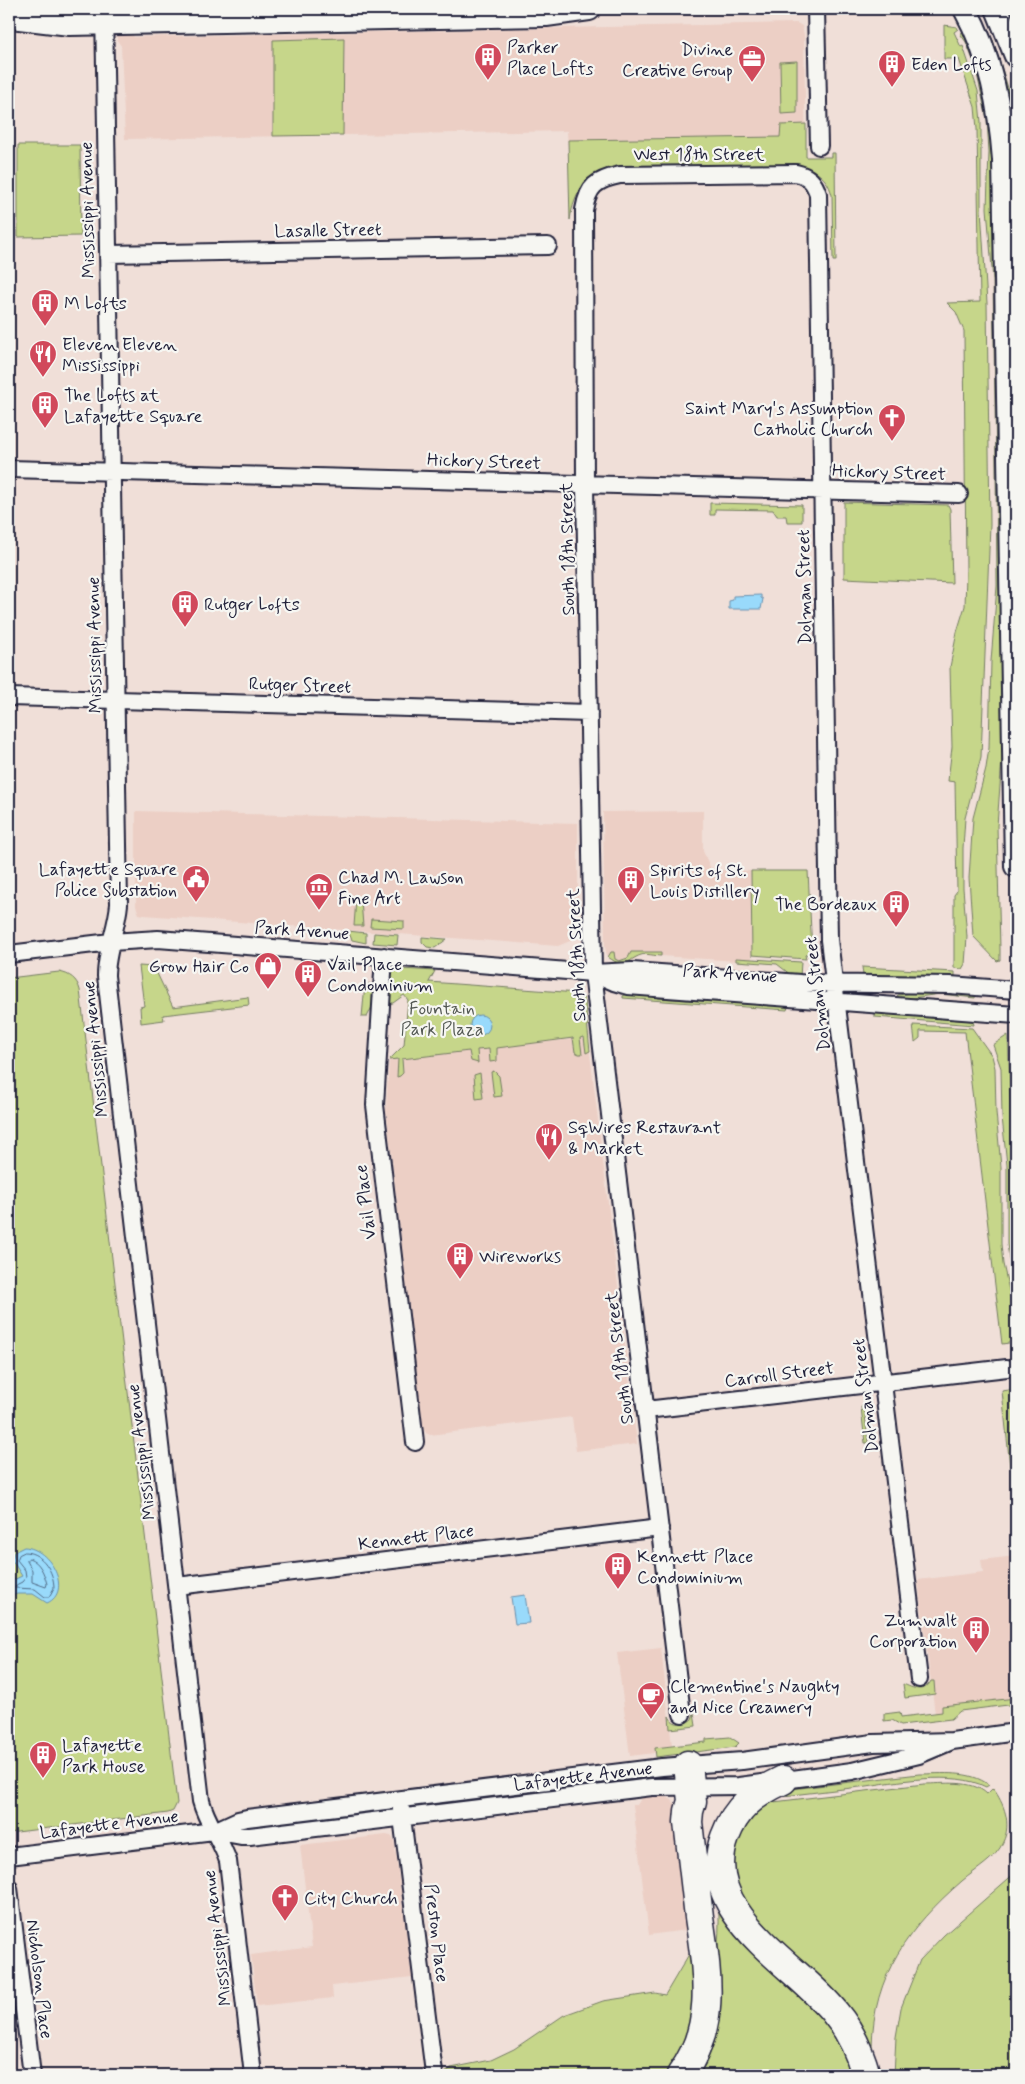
<svg xmlns="http://www.w3.org/2000/svg" width="1025" height="2084" viewBox="0 0 1025 2084" font-family="Mynerve,sans-serif">
<rect width="100%" height="100%" fill="#f0dfd8"/>
<filter id="ink" filterUnits="userSpaceOnUse"><feTurbulence type="fractalNoise" baseFrequency=".02" numOctaves="2"/><feDisplacementMap in="SourceGraphic" scale="10" xChannelSelector="R" yChannelSelector="G"/><feConvolveMatrix kernelMatrix="1 2 1 2 8 2 1 2 1" color-interpolation-filters="sRGB"/></filter>
<g filter="url(#ink)">
<path fill="#eccfc5" d="M797,23l5,3 2,9 2,130 -237,3 -2,-37 -442,8 -4,-93 -4,-6v-5l3,-2h10l4,4z
M136,811l442,12v106l-8,12 -12,5 -414,-31 -5,-1 -3,-8z
M703,811v40l7,16 5,3 36,1 1,91 -107,-7h-5l-9,7h-16l-8,-6 -2,-9 -2,-135z
M588,1037l49,407 -61,7 -4,-34 -142,18 -4,-2 -3,-5 -35,-303 -2,-16 3,-49z
M1016,1556v148l-81,10 -17,-134 65,-8 -2,-12z
M661,1648l11,98 -17,2v5l-25,3 -13,-103z
M663,1795l9,5 6,8 16,121 -45,6 -16,-130h4l5,-8z
M386,1835l5,1 3,4 18,137 -80,9 1,12 -76,8 -6,-51 61,-8 -12,-102z"/>
<path fill="#c6d68a" stroke="#747c62" d="M944,25l13,2 1,2 -4,3 7,15 2,-1 15,45 3,31v87l6,94 3,221 -9,233 -16,61 -2,30v40l4,49 -2,27 -3,5 -8,-1v-73l3,-4 -2,-109 -7,-1 4,-34 -2,-80 7,-35 8,-26 1,-31 -2,-244 -8,-19 -9,-9 33,-1 -3,-173 -2,-22 -16,-48h-15z
M965,31l16,42 12,70 10,602 -6,81 3,123v11l-3,1 -24,-25 -4,-58 4,-60 13,-50 3,-20 2,-87 6,-75 -1,-120 -3,-185 -6,-73 2,-56 -2,-33 -12,-54 -9,-23 -5,-7v-2z
M344,38l-1,97 -70,1v-96z
M993,40l20,64 3,25v194l-26,-282z
M797,61v52l-16,1 -1,-52z
M806,124v33h25v-4h4l1,108h-3l-1,-66c-6,-23 -22,-27 -43,-30l-176,2c-27,9 -39,25 -43,53l-2,-80 212,-3 1,-12z
M18,145h62l1,91 -63,1z
M844,502l104,3 2,4 2,74 -108,-5z
M710,503l92,2v17h-15l-1,-6h-9l-4,-6 -58,-1v6h-5z
M751,871h57l4,81 -3,4 -2,-2 -2,1 1,4 -54,-4z
M356,899l5,1 2,26h-9z
M371,919l33,2v8l-34,-2z
M348,931l18,2v10l-14,-3z
M374,933l24,2 -1,10 -24,-2z
M422,937l23,2h2l-12,9 -8,-1 -5,-5z
M611,952h3l1,7 4,2 9,-3 3,-6h30v4c-6,0 -15,-3 -20,-1 -15,5 -14,16 -33,2z
M736,958l65,4 -1,15 -9,-2 -14,-11 -41,-3z
M139,966l15,1 19,40 75,-10 1,8 -86,10 1,5 -23,3 -1,-16 4,-1z
M862,967l93,5v4l-92,-1z
M401,969l34,2 -6,11 148,11 6,4 2,5 5,49 -4,2 -2,-16 -4,1 2,16h-3l-4,-2 -2,-14 -76,10v13l-7,1 -1,-13 -12,1 1,13 -7,-2 -2,-10 -67,8 1,14 -3,3 -3,1 1,-18 -9,1 15,-15 4,-45 -4,-5 -11,8 -6,1 3,-29 3,-4z
M59,972c11,2 18,7 21,18l97,813 -4,8 -5,2 -159,20v-855z
M365,984h11l-2,19 -7,14h-5z
M939,989l37,4 -1,5 -35,-4 -42,6 -3,-2 3,-3z
M628,993l24,1 6,4 130,9 -1,3 -164,-12v-2z
M875,1013l98,8 1,4 -99,-8z
M913,1025l59,3 20,28 3,12 1,44 5,55v77l2,20 13,57v21l-14,2 -37,-312 -45,-1v7l-5,4z
M1008,1035l8,209v49l-4,-14 -5,-35v-79l-5,-48 -1,-49 -8,-23z
M494,1071l5,5 3,20 -8,1 -3,-25z
M480,1073l3,25 -7,1 -2,-24z
M1016,1389v77l-6,1 -8,-76z
M864,1406l4,37h-3l-4,-36z
M931,1681h3l1,13 -30,4 -2,-14c10,4 21,10 28,-3z
M1016,1698v6l-56,7 -9,8 -50,6 -9,-5 -8,1v-7l16,-2 1,5 41,-5v-6z
M694,1713l2,13 -26,3 -1,-13c4,10 16,9 23,3z
M730,1737l9,6 -4,4 -79,10 -1,-9 51,-6v-3z
M651,1773l1,8 -86,10 -2,-4z
M919,1774c23,0 51,-4 70,11l-3,2c-33,-17 -90,-5 -126,0 -28,3 -57,7 -85,10l8,-7z
M924,1784c19,0 48,-5 63,10l6,-6c11,16 19,35 10,54 -6,16 -28,28 -41,39 -53,46 -89,94 -90,166l-6,2 -124,-141 -12,-58 27,-46z
M333,1814l-2,5 -82,10 -1,-4z
M1016,1872v203h-122l2,-38 5,-29 19,-48 24,-25z
M718,1899l104,107 36,69h-168c13,-57 34,-117 28,-176z
M695,1944l5,49 -26,82h-231l8,-7 40,-8 23,-11 50,-34 39,-14 52,-8 10,2z"/>
<path fill="#99dafb" stroke="#6990ae" d="M761,595v3l2,1 -2,10h-32v-8l4,-1v-4z
M470 1025a10 10 0 1 1 20 0a10 10 0 1 1-20 0Z
M24,1547c27,1 49,45 23,56l-14,-9h-16l-8,3v-15l13,-6 -10,-16 2,-8z
M525,1595l4,28 -14,1 -4,-27z"/>
<g fill="none" stroke-linecap="round" stroke-linejoin="round">
<path stroke="#526c88" stroke-width="1" d="M25,1552c18,1 29,20 29,36l-5,9h-4l-10,-8 -20,-1 1,-3 6,-3 4,-5 -1,-7 -8,-10 2,-5z
M29,1558c11,4 15,15 18,26l-1,3 -14,-5v-12l-5,-9z"/>
<defs>
<path id="minor" d="M104,9l15,895c-2,24 -13,47 -13,72l95,825c6,22 20,39 27,60l25,214
M816,9l3,137
M108,254l440,-8
M9,469l950,25
M9,697l580,16
M9,954l102,-12 47,-3 435,34 39,-2 168,12 150,2 66,5
M384,956l-9,149 40,337
M595,974l19,8 14,4 388,29
M646,1410l361,-42
M177,1586l483,-58
M682,1714l-89,-741 -8,-489 -1,-274c4,-24 12,-30 36,-35l176,-2c13,3 18,9 22,21l11,746 90,739
M401,1809l33,264
M214,1831l24,-11 9,-2 415,-51 80,-6 131,-18 79,-2 64,-9
M9,1856l205,-25 27,5h9l402,-49 87,-1 113,-15 67,-16 33,-14
M9,1888l23,187"/>
<path id="secondary" d="M965,9c26,47 35,99 39,151l12,706
M997,9l19,47
M11,17l59,7 476,-9 43,-6"/>
<path id="motorway" d="M783,1780c-28,13 -47,27 -58,57 -29,78 73,127 111,177 15,18 24,39 30,61
M681,2075c36,-49 26,-102 18,-158 -4,-32 -7,-63 -11,-95l1,-11 3,-10 -4,-36"/>
</defs>
<use href="#minor" stroke="#22223b" stroke-width="20"/>
<use href="#secondary" stroke="#22223b" stroke-width="26"/>
<use href="#motorway" stroke="#22223b" stroke-width="31"/>
<use href="#minor" stroke="#f6f6f2" stroke-width="16"/>
<use href="#secondary" stroke="#f6f6f2" stroke-width="22"/>
<use href="#motorway" stroke="#f6f6f2" stroke-width="28"/>
</g>
</g>
<defs>
<symbol id="building-pin" viewBox="-11 -11 22 30"><path d="M0 17L-7.5 6A9.5 9.5 0 1 1 7.5 6Z" fill="#d1495b" stroke="#f6f6f2"/><path d="M-4-6H4V6H1V3H-1V6H-4ZM-2.5-4.3h1.7v1.8h-1.7ZM.8-4.3h1.7v1.8H.8ZM-2.5-1h1.7V.8h-1.7ZM.8-1h1.7V.8H.8Z" fill="#fff"/></symbol>
<symbol id="office-pin" viewBox="-11 -11 22 30"><path d="M0 17L-7.5 6A9.5 9.5 0 1 1 7.5 6Z" fill="#d1495b" stroke="#f6f6f2"/><path d="M-6-3h4V-5.5h4V-3h4V5H-6ZM-1-4.5V-3h2v-1.5ZM-6 0V1H6V0Z" fill="#fff"/></symbol>
<symbol id="restaurant-pin" viewBox="-11 -11 22 30"><path d="M0 17L-7.5 6A9.5 9.5 0 1 1 7.5 6Z" fill="#d1495b" stroke="#f6f6f2"/><path d="M-5-6h1v4h1v-4h1v4h1v-4h1v5L-1.5 .5V6h-2V.5L-5-1ZM5-6V6H3V1.5H1.5Q1.5-4 5-6Z" fill="#fff"/></symbol>
<symbol id="church-pin" viewBox="-11 -11 22 30"><path d="M0 17L-7.5 6A9.5 9.5 0 1 1 7.5 6Z" fill="#d1495b" stroke="#f6f6f2"/><path d="M-1.2-6h2.4v3.5h3.3v2.4h-3.3V6h-2.4V-.1h-3.3v-2.4h3.3Z" fill="#fff"/></symbol>
<symbol id="civic-pin" viewBox="-11 -11 22 30"><path d="M0 17L-7.5 6A9.5 9.5 0 1 1 7.5 6Z" fill="#d1495b" stroke="#f6f6f2"/><path d="M-.6-6.5H3V-4.5H.6V-3L4-1V1h2V6H-6V1h2V-1L-.6-3ZM-1.2 2.5V6h2.4V2.5Z" fill="#fff"/></symbol>
<symbol id="museum-pin" viewBox="-11 -11 22 30"><path d="M0 17L-7.5 6A9.5 9.5 0 1 1 7.5 6Z" fill="#d1495b" stroke="#f6f6f2"/><path d="M0-6L6-3V-2H-6V-3ZM-5-1h2V3h-2ZM-1-1h2V3h-2ZM3-1h2V3H3ZM-6 4H6V6H-6Z" fill="#fff"/></symbol>
<symbol id="shop-pin" viewBox="-11 -11 22 30"><path d="M0 17L-7.5 6A9.5 9.5 0 1 1 7.5 6Z" fill="#d1495b" stroke="#f6f6f2"/><path d="M-5-2.5h2.3a2.7 3.5 0 0 1 5.4 0H5L5.5 6h-11ZM-1.5-2.5h3a1.5 2.3 0 0 0-3 0Z" fill="#fff"/></symbol>
<symbol id="cafe-pin" viewBox="-11 -11 22 30"><path d="M0 17L-7.5 6A9.5 9.5 0 1 1 7.5 6Z" fill="#d1495b" stroke="#f6f6f2"/><path d="M-5.5-4.5H6V0H3Q3 3.5 0 3.5H-2.5Q-5.5 3.5-5.5 0ZM3-3.2v2h1.7v-2ZM-6 4.5H4V6H-6Z" fill="#fff"/></symbol>
</defs>
<g fill-rule="evenodd">
<use href="#building-pin" x="472" y="41" width="32" height="43"/>
<use href="#office-pin" x="736" y="43" width="32" height="43"/>
<use href="#building-pin" x="876" y="48" width="32" height="43"/>
<use href="#building-pin" x="29" y="287" width="32" height="43"/>
<use href="#restaurant-pin" x="27" y="338" width="32" height="43"/>
<use href="#building-pin" x="29" y="389" width="32" height="43"/>
<use href="#church-pin" x="876" y="402" width="32" height="43"/>
<use href="#building-pin" x="169" y="588" width="32" height="43"/>
<use href="#civic-pin" x="180" y="863" width="32" height="43"/>
<use href="#building-pin" x="615" y="864" width="32" height="43"/>
<use href="#museum-pin" x="303" y="871" width="32" height="43"/>
<use href="#building-pin" x="880" y="888" width="32" height="43"/>
<use href="#shop-pin" x="252" y="950" width="32" height="43"/>
<use href="#building-pin" x="292" y="958" width="32" height="43"/>
<use href="#restaurant-pin" x="533" y="1121" width="32" height="43"/>
<use href="#building-pin" x="444" y="1240" width="32" height="43"/>
<use href="#building-pin" x="602" y="1550" width="32" height="43"/>
<use href="#building-pin" x="960" y="1614" width="32" height="43"/>
<use href="#cafe-pin" x="635" y="1680" width="32" height="43"/>
<use href="#building-pin" x="27" y="1739" width="32" height="43"/>
<use href="#church-pin" x="269" y="1882" width="32" height="43"/>
</g>
<g text-anchor="middle" stroke-width="4.5" stroke-linejoin="round" paint-order="stroke">
<g font-size="18" fill="#22223b" stroke="#f6f6f2" text-anchor="start">
<text x="507" y="53">Parker<tspan x="507" dy="21">Place Lofts</tspan></text>
<text x="733" y="55" text-anchor="end">Divine<tspan x="733" dy="21">Creative Group</tspan></text>
<text x="911" y="70">Eden Lofts</text>
<text x="64" y="309">M Lofts</text>
<text x="62" y="350">Eleven Eleven<tspan x="62" dy="21">Mississippi</tspan></text>
<text x="64" y="401">The Lofts at<tspan x="64" dy="21">Lafayette Square</tspan></text>
<text x="873" y="414" text-anchor="end">Saint Mary's Assumption<tspan x="873" dy="21">Catholic Church</tspan></text>
<text x="204" y="610">Rutger Lofts</text>
<text x="177" y="875" text-anchor="end">Lafayette Square<tspan x="177" dy="21">Police Substation</tspan></text>
<text x="650" y="876">Spirits of St.<tspan x="650" dy="21">Louis Distillery</tspan></text>
<text x="338" y="883">Chad M. Lawson<tspan x="338" dy="21">Fine Art</tspan></text>
<text x="877" y="910" text-anchor="end">The Bordeaux</text>
<text x="327" y="970">Vail Place<tspan x="327" dy="21">Condominium</tspan></text>
<text x="249" y="972" text-anchor="end">Grow Hair Co</text>
<text x="568" y="1133">SqWires Restaurant<tspan x="568" dy="21">&amp; Market</tspan></text>
<text x="479" y="1262">Wireworks</text>
<text x="637" y="1562">Kennett Place<tspan x="637" dy="21">Condominium</tspan></text>
<text x="957" y="1626" text-anchor="end">Zumwalt<tspan x="957" dy="21">Corporation</tspan></text>
<text x="670" y="1692">Clementine's Naughty<tspan x="670" dy="21">and Nice Creamery</tspan></text>
<text x="62" y="1751">Lafayette<tspan x="62" dy="21">Park House</tspan></text>
<text x="304" y="1904">City Church</text>
</g>
<g font-size="18" fill="#22223b" stroke="#f6f6f2">
<text x="699" y="160">West 18th Street</text>
<text transform="translate(87 210) rotate(-91)" y="6">Mississippi Avenue</text>
<text transform="translate(328 230) rotate(-1)" y="6">Lasalle Street</text>
<text transform="translate(484 461) rotate(2)" y="6">Hickory Street</text>
<text transform="translate(889 472) rotate(2)" y="6">Hickory Street</text>
<text transform="translate(567 549) rotate(-91)" y="6">South 18th Street</text>
<text transform="translate(804 587) rotate(-91)" y="6">Dolman Street</text>
<text transform="translate(94 645) rotate(-91)" y="6">Mississippi Avenue</text>
<text transform="translate(300 685) rotate(2)" y="6">Rutger Street</text>
<text transform="translate(302 930) rotate(4)" y="6">Park Avenue</text>
<text transform="translate(576 955) rotate(-93)" y="6">South 18th Street</text>
<text transform="translate(730 973) rotate(4)" y="6">Park Avenue</text>
<text transform="translate(817 994) rotate(-97)" y="6">Dolman Street</text>
<text transform="translate(95 1049) rotate(-96)" y="6">Mississippi Avenue</text>
<text transform="translate(365 1202) rotate(-97)" y="6">Vail Place</text>
<text transform="translate(619 1358) rotate(-97)" y="6">South 18th Street</text>
<text transform="translate(779 1374) rotate(-7)" y="6">Carroll Street</text>
<text transform="translate(865 1396) rotate(-97)" y="6">Dolman Street</text>
<text transform="translate(141 1452) rotate(-97)" y="6">Mississippi Avenue</text>
<text transform="translate(416 1537) rotate(-7)" y="6">Kennett Place</text>
<text transform="translate(583 1776) rotate(-7)" y="6">Lafayette Avenue</text>
<text transform="translate(109 1824) rotate(-7)" y="6">Lafayette Avenue</text>
<text transform="translate(437 1933) rotate(83)" y="6">Preston Place</text>
<text transform="translate(217 1938) rotate(-97)" y="6">Mississippi Avenue</text>
<text transform="translate(40 1979) rotate(83)" y="6">Nicholson Place</text>
</g>
<g font-size="18" fill="#535853" stroke="#f6f6f2">
<text x="442" y="1014">Fountain<tspan x="442" dy="21">Park Plaza</tspan></text>
</g>
</g>
<rect width="1025" height="2084" fill="none" stroke="#f6f6f2" stroke-width="30"/>
<rect x="15" y="15" width="995" height="2054" fill="none" stroke="#22223b" stroke-width="2" filter="url(#ink)"/>
</svg>
